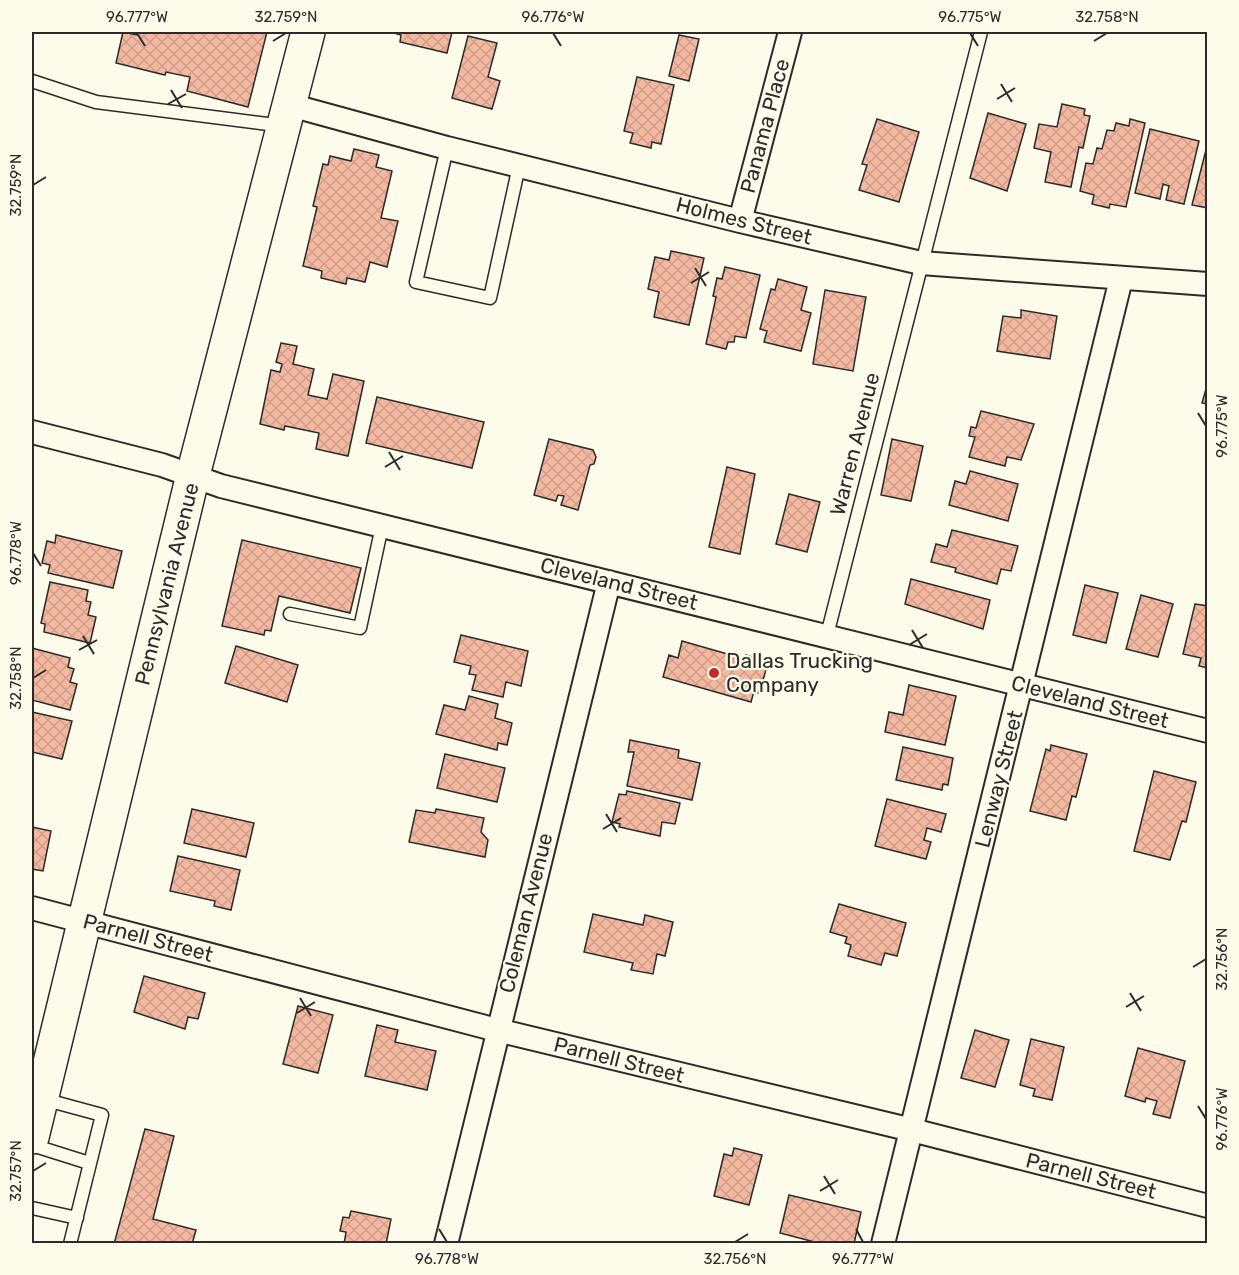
<svg xmlns="http://www.w3.org/2000/svg" width="1239" height="1275" viewBox="0 0 1239 1275" font-family="Rubik,sans-serif">
<defs>
<pattern id="building-cross-hatch" width="8" height="8" patternUnits="userSpaceOnUse" patternTransform="scale(1.5)"><rect width="8" height="8" fill="#f2b8a0"/><path d="M0 0l8 8M0 8l8-8" fill="none" stroke="#d09e8a"/></pattern>
</defs>
<rect width="100%" height="100%" fill="#fdfbea"/>
<path fill="url(#building-cross-hatch)" stroke="#2b2b2b" stroke-width="1.5" d="M123,32l14,3 1,-3h129l-19,75 -61,-16 3,-14 -24,-5 -1,3 -49,-12z
M398,32h54l-5,21 -47,-11 1,-7 -4,-1z
M679,35l20,4 -10,42 -20,-5z
M468,36l29,7 -9,34 12,4 -8,28 -40,-11z
M637,77l37,8 -13,59 -9,-2 -1,6 -21,-5 3,-10 -9,-2z
M1062,104l23,5 -1,6 6,1 -7,32 -4,-1 -8,40 -26,-5 6,-30 -17,-4 5,-24 18,3z
M988,113l38,11 -19,67 -37,-13z
M877,119l42,13 -20,70 -40,-12 8,-25 -5,-1z
M1130,119l15,4 -19,84 -16,-3 -1,4 -17,-4 2,-9 -14,-4 6,-28 7,1 4,-16 5,1 5,-19 7,1 2,-8 13,3z
M1150,129l49,12 -15,63 -18,-4 3,-14 -6,-2 -3,15 -25,-6z
M1208,142v66l-16,-3z
M354,149l25,6 -3,12 16,4 -11,47 17,3 -11,46 -17,-5 -5,20 -18,-4 -1,6 -25,-6 1,-7 -19,-5 14,-59 -4,-1 10,-42 5,1 2,-9 21,5z
M671,251l33,7 -15,67 -35,-8 5,-25 -11,-3 7,-32 14,3z
M725,267l35,8 -14,63 -11,-2 -1,6h-6l-2,7 -20,-5 10,-47 -3,-1 4,-18 5,1z
M778,279l29,8 -6,23 10,3 -10,38 -37,-9 3,-11 -7,-2 11,-40 4,1z
M825,290l41,7 -13,74 -40,-7z
M1021,310l36,6 -7,43 -53,-8 6,-35 18,2z
M281,343l16,3 -4,18 21,5 -6,26 19,4 6,-25 31,7 -16,75 -32,-7 3,-16 -34,-7 -1,4 -24,-6 11,-54 9,2 2,-8 -6,-2z
M1208,382v22l-6,-1z
M377,397l107,25 -12,46 -106,-25z
M981,411l53,13 -13,36 -14,-3 -2,9 -36,-9 6,-20 -6,-1 2,-9 5,1z
M549,439l44,11 3,7 -2,7 -4,1 -12,45 -17,-5 3,-9 -6,-1 -2,6 -22,-6z
M892,439l31,7 -12,55 -30,-6z
M727,467l28,7 -15,80 -31,-7z
M970,471l48,13 -10,37 -59,-16 6,-24 11,3z
M789,494l31,8 -13,50 -31,-8z
M952,530l66,16 -7,25 -10,-2 -4,15 -42,-12 1,-4 -25,-6 5,-18 11,3z
M56,535l66,16 -9,37 -65,-15 2,-8 -8,-2 5,-22 8,2z
M242,540l119,28 -11,45 -71,-17 -8,35 -6,-1 -1,5 -42,-9z
M911,579l79,21 -7,29 -78,-25z
M50,582l38,8 -2,11 5,1 -3,13 8,2 -6,26 -46,-11 1,-8 -4,-1z
M1085,585l33,8 -12,50 -33,-8z
M1141,595l32,9 -15,53 -32,-8z
M1195,604l13,2v62l-9,-2 2,-8 -18,-4z
M461,635l67,16 -7,35 -15,-4 -3,15 -31,-7 4,-15 -7,-1 2,-8 -17,-4z
M682,641l63,18 1,-4 22,7 -6,22 -4,9 -4,-2 -3,11 -88,-25 6,-22 9,3z
M236,646l62,19 -11,37 -62,-19z
M32,648l38,10 -2,9 6,2 -4,13 7,2 -7,26 -38,-10z
M909,685l47,11 -11,49 -60,-13 4,-20 14,3z
M469,696l29,8 -3,14 17,5 -5,22 -9,-2 -1,7 -61,-16 8,-29 21,5z
M32,712l40,9 -10,38 -30,-7z
M630,740l49,10 -1,8 22,5 -8,37 -65,-14 7,-34h-6z
M1051,745l36,9 -11,43 -4,-1 -6,24 -36,-9 16,-62 4,2z
M903,747l50,11 -5,27 -5,-1 -1,6 -46,-10z
M445,754l60,14 -8,34 -60,-14z
M1154,771l42,11 -10,40 -4,-1 -12,39 -36,-9z
M627,791l53,12 -5,21 -13,-2 -2,14 -41,-9 1,-3 -8,-2 7,-28 7,1z
M887,799l59,15 -5,18 -14,-4 -3,12 7,2 -5,17 -51,-13z
M192,809l62,14 -8,34 -62,-14z
M436,809l48,9 -3,14 7,8 -3,17 -76,-15 7,-32 19,3z
M32,827l19,4 -8,40 -11,-2z
M178,856l62,14 -9,40 -17,-4 1,-5 -45,-10z
M839,904l67,19 -9,33 -12,-3 -4,12 -33,-9 3,-11 -6,-2 2,-6 -17,-5z
M593,914l50,11 2,-10 28,7 -8,34 -8,-2 -4,20 -22,-4 2,-7 -49,-11z
M144,976l61,17 -7,26 -10,-2 -3,12 -51,-17z
M298,1006l35,9 -15,58 -35,-9z
M377,1025l21,5 -3,12 41,9 -9,39 -62,-14z
M975,1030l34,10 -14,47 -34,-9z
M1031,1039l33,8 -12,53 -19,-4 2,-7 -15,-4z
M1138,1048l47,13 -15,57 -17,-4 4,-13 -11,-3 -1,4 -20,-6z
M145,1129l29,7 -21,83 43,11 -4,14h-78z
M734,1148l28,7 -13,50 -35,-9 10,-42 8,2z
M789,1195l72,17 -7,32h-32l-42,-11z
M351,1211l40,8 -5,25h-42l2,-12 -6,-1 3,-14 6,1z"/>
<g fill="none" stroke-linecap="round" stroke-linejoin="round">
<defs>
<path id="lane" d="M32,81l64,21 187,24
M447,148l-31,134 74,16 29,-132
M290,614l70,14 22,-102
M827,635l154,-603
M43,1099l59,16 -32,129
M32,1145l57,18
M32,1208l45,10"/>
<path id="street" d="M290,105l157,43 293,73 181,42 287,21
M740,221l50,-189
M32,432l130,33 59,21 987,245
M32,908l465,122 415,100 296,76
M446,1244l163,-662
M883,1244l238,-965"/>
<path id="secondary" d="M32,1137l161,-662 115,-443"/>
</defs>
<use href="#lane" stroke="#2b2b2b" stroke-width="15"/>
<use href="#street" stroke="#2b2b2b" stroke-width="26"/>
<use href="#secondary" stroke="#2b2b2b" stroke-width="36"/>
<use href="#lane" stroke="#fdfbea" stroke-width="12"/>
<use href="#street" stroke="#fdfbea" stroke-width="22"/>
<use href="#secondary" stroke="#fdfbea" stroke-width="33"/>
</g>
<path fill="none" stroke="#2b2b2b" stroke-width="2" d="M137,33l8,13M553,33l8,13M970,33l8,13M273,41l13,-8M1094,41l13,-8M1001,84l11,18M171,90l11,18M997,99l18,-11M168,104l18,-10M33,185l13,-8M695,268l11,18M691,283l18,-11M1198,413l8,13M389,452l11,18M385,467l18,-11M33,553l8,13M912,630l11,18M83,636l11,18M909,645l18,-11M79,650l18,-10M33,678l13,-8M606,814l11,18M603,829l18,-11M1193,967l13,-8M1130,993l11,18M300,998l11,18M1126,1007l18,-11M297,1013l18,-11M1198,1106l8,13M33,1171l13,-8M824,1176l11,18M820,1191l18,-11M439,1229l8,13M856,1229l7,13M735,1242l13,-8"/>
<circle fill="#c62828" stroke="#fdfbea" stroke-width="2" cx="714" cy="673" r="6"/>
<g text-anchor="middle" stroke-width="4.5" stroke-linejoin="round" paint-order="stroke">
<g font-size="21" fill="#2b2b2b" stroke="#fdfbea">
<text transform="translate(765 126) rotate(-75)" y="7">Panama Place</text>
<text transform="translate(744 221) rotate(14)" y="7">Holmes Street</text>
<text transform="translate(855 444) rotate(-76)" y="7">Warren Avenue</text>
<text transform="translate(167 584) rotate(-76)" y="7">Pennsylvania Avenue</text>
<text transform="translate(619 584) rotate(14)" y="7">Cleveland Street</text>
<text transform="translate(1090 702) rotate(14)" y="7">Cleveland Street</text>
<text transform="translate(999 779) rotate(-76)" y="7">Lenway Street</text>
<text transform="translate(526 913) rotate(-76)" y="7">Coleman Avenue</text>
<text transform="translate(148 938) rotate(15)" y="7">Parnell Street</text>
<text transform="translate(619 1060) rotate(14)" y="7">Parnell Street</text>
<text transform="translate(1091 1176) rotate(14)" y="7">Parnell Street</text>
</g>
<g font-size="21" fill="#2b2b2b" stroke="#fdfbea" text-anchor="start">
<text x="726" y="668">Dallas Trucking<tspan x="726" dy="24">Company</tspan></text>
</g>
</g>
<rect width="1239" height="1275" fill="none" stroke="#fdfbea" stroke-width="66"/>
<rect x="33" y="33" width="1173" height="1209" fill="none" stroke="#2b2b2b" stroke-width="2"/>
<g font-size="15" text-anchor="middle" fill="#2b2b2b">
<text x="137" y="22">96.777°W</text>
<text x="286" y="22">32.759°N</text>
<text x="553" y="22">96.776°W</text>
<text x="970" y="22">96.775°W</text>
<text x="1107" y="22">32.758°N</text>
<text transform="translate(16 185) rotate(-90)" y="5">32.759°N</text>
<text transform="translate(1222 426) rotate(-90)" y="5">96.775°W</text>
<text transform="translate(16 553) rotate(-90)" y="5">96.778°W</text>
<text transform="translate(16 678) rotate(-90)" y="5">32.758°N</text>
<text transform="translate(1222 959) rotate(-90)" y="5">32.756°N</text>
<text transform="translate(1222 1119) rotate(-90)" y="5">96.776°W</text>
<text transform="translate(16 1171) rotate(-90)" y="5">32.757°N</text>
<text x="447" y="1264">96.778°W</text>
<text x="735" y="1264">32.756°N</text>
<text x="863" y="1264">96.777°W</text>
</g>
</svg>
